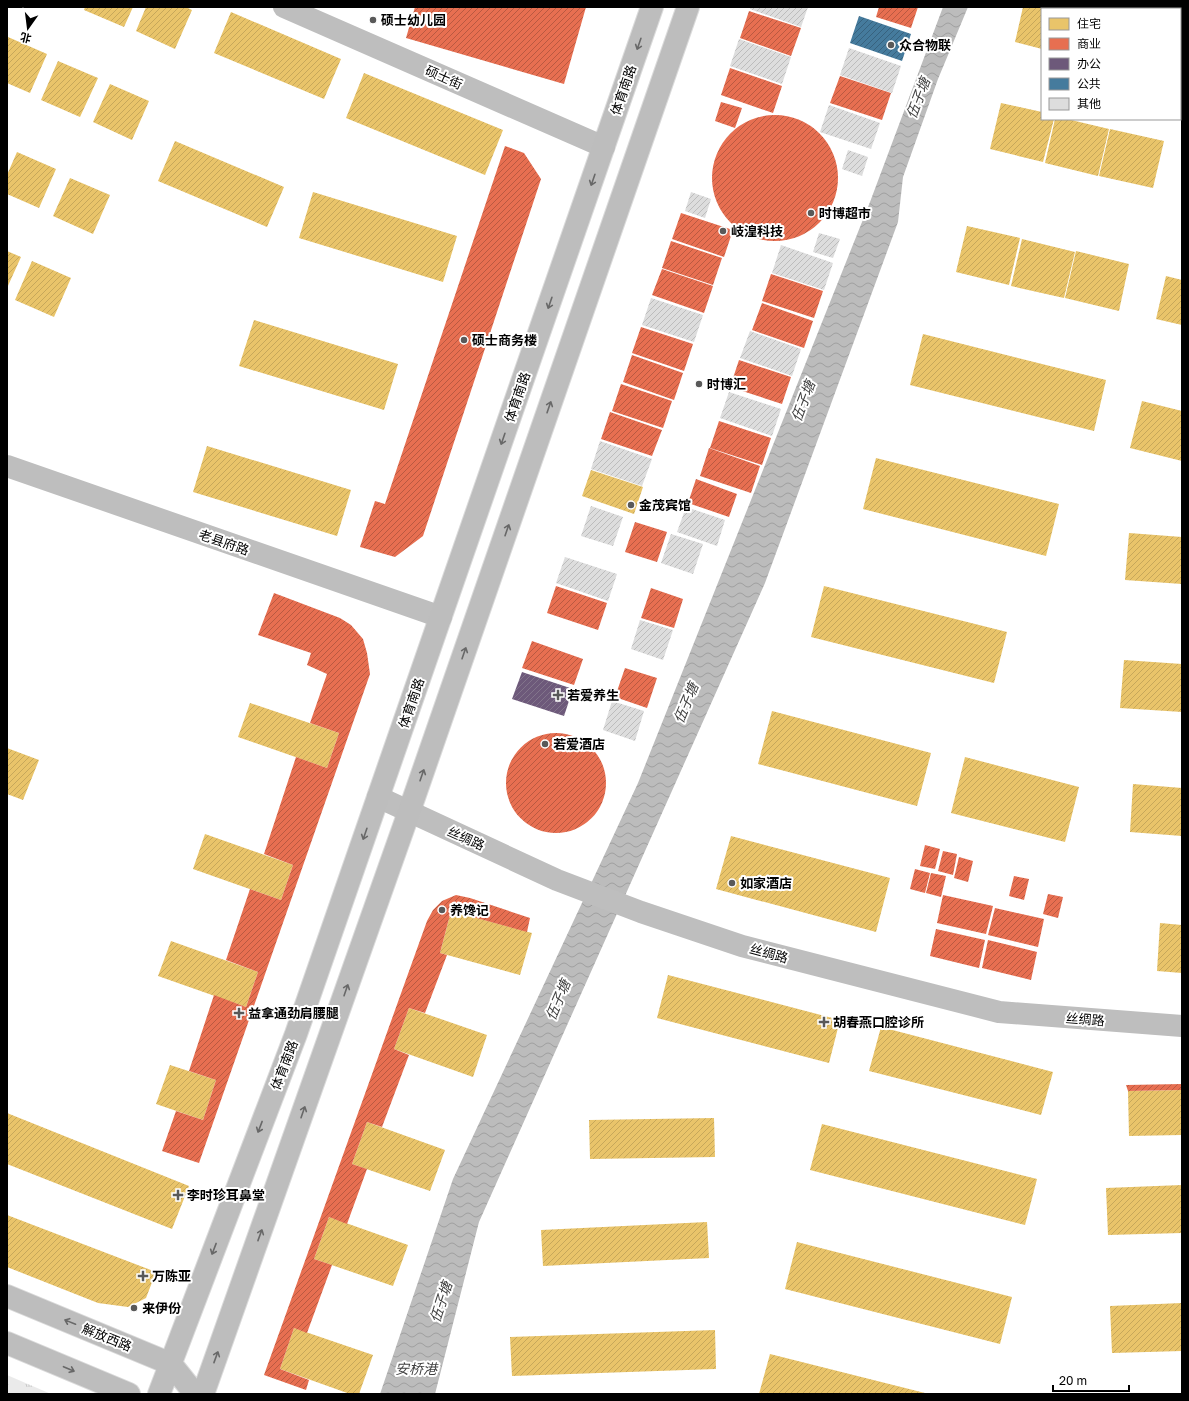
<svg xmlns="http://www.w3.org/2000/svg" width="1189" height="1401" viewBox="0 0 1189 1401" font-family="'Golos Text','Noto Sans SC',sans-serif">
<defs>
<pattern id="park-tufts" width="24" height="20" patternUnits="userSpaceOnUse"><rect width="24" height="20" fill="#eaeaea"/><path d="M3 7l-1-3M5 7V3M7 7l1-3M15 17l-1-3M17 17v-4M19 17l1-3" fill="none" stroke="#c7c7c7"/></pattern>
<pattern id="water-waves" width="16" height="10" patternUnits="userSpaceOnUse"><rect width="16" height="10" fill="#bcbcbc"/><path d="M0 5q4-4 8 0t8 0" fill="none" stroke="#a0a0a0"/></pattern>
<pattern id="homes-hatch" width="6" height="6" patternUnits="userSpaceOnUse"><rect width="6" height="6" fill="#e9c46a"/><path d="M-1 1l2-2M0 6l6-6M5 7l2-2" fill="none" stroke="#c6a75a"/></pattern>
<pattern id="shops-hatch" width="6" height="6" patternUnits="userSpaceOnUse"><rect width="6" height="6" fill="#e76f51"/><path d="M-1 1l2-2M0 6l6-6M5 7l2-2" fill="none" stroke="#b95941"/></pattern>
<pattern id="offices-hatch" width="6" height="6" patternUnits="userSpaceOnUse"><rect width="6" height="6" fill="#6d597a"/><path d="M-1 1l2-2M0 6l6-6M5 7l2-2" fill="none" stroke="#82748b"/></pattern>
<pattern id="public-hatch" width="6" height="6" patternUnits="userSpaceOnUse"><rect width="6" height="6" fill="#457b9d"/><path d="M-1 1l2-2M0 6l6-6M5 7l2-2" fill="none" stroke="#37627e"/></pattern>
<pattern id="building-hatch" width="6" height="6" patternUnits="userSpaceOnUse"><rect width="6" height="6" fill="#ddd"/><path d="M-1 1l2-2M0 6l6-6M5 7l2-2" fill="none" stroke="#bcbcbc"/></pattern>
</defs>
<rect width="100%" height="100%" fill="#fff"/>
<path fill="url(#park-tufts)" d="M7,1375l44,19h-44z"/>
<path fill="url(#water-waves)" d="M943,7h25l-30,72 -35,98 -5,45 -133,361 -286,639 -44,172h-55l73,-215 185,-396 232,-581z"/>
<path fill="url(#homes-hatch)" d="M85,7h48l-9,20 -40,-17z
M146,7h40l6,3 -17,39 -39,-18z
M1023,7h37l-1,2h-17v40l-27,-7z
M1063,7h13l6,1 -19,1z
M231,12l110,47 -17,40 -110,-46z
M8,37l39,17 -17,39 -23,-10z
M58,61l40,17 -18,39 -39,-17z
M364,73l139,57 -18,45 -139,-57z
M110,84l39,17 -17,39 -39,-18z
M1001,103l41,9v7h12l-11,43 -53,-13z
M1055,119h12l42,10 -11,47 -53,-13z
M1110,129l54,12 -11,47 -54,-12z
M175,141l109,46 -17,40 -109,-46z
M17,152l39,17 -17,39 -32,-14v-19z
M70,178l40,17 -17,39 -40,-18z
M313,192l144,44 -14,46 -144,-44z
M967,226l53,12 -11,47 -53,-13z
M1022,239l53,13 -11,46 -53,-12z
M7,251l14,6 -14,31z
M1076,251l53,13 -10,47 -54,-13z
M32,261l39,17 -17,39 -39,-17z
M1166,276l16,4v45l-26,-6z
M254,320l144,44 -14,46 -145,-44z
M923,334l183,46 -12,51 -184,-46z
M1142,401l40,10v50l-52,-13z
M207,446l144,44 -14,46 -144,-44z
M876,458l183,46 -13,52 -183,-47z
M591,470l52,17 -9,27 -52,-18z
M1129,533l53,4v47l-57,-4z
M824,586l183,46 -13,51 -183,-46z
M1124,660l58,4v48l-62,-4z
M250,703l89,30 -12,35 -89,-31z
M772,711l159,42 -14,53 -159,-42z
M7,748l32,12 -16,40 -16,-6z
M965,757l114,30 -14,55 -114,-29z
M1133,784l49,4v48l-52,-4z
M205,834l88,31 -12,35 -88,-31z
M731,836l159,42 -14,54 -160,-43z
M451,911l81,22 -12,42 -80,-22z
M1160,923l22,2v48l-25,-2z
M171,941l87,31 -12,35 -88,-31z
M668,975l172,45 -11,43 -172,-45z
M409,1008l78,27 -14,42 -79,-28z
M881,1027l172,45 -12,43 -172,-44z
M170,1065l46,15 -13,40 -47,-16z
M1182,1090v45l-53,1 -1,-45z
M7,1113l182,73 -17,43 -165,-65z
M714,1118l1,39 -125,2 -1,-39z
M367,1122l78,28 -15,41 -78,-27z
M822,1124l215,55 -12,46 -215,-55z
M1182,1185v48l-74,2 -2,-47z
M7,1215l149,57 -10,26 -18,9 -30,-4 -91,-36z
M329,1217l79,28 -15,41 -79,-27z
M707,1222l2,36 -166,8 -2,-36z
M797,1242l215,55 -12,47 -215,-55z
M1182,1303v48l-70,2 -2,-47z
M294,1328l79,27 -14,39h-9l-70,-25z
M715,1330l1,39 -204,7 -2,-39z
M770,1354l155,39v1h-166z"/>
<path fill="url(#shops-hatch)" d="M415,7h171l-22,77 -158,-46z
M879,7h39l-7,21 -35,-11z
M749,11l52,17 -10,28 -51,-18z
M730,68l52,18 -9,27 -52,-18z
M840,76l51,17 -9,27 -52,-17z
M721,102l21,6 -7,20 -20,-7z
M712 178a63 63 0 1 1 126 0a63 63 0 1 1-126 0Z
M505,146l19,7 17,26 -118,357 -28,21 -35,-10 15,-46 10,3z
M681,213l52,17 -9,27 -52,-18z
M671,241l51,17 -9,27 -51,-17z
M662,269l51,17 -9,27 -52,-18z
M771,274l52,17 -9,27 -52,-17z
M762,303l51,18 -9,27 -52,-18z
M641,327l52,17 -9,27 -52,-18z
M632,355l51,18 -9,27 -51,-18z
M739,360l52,17 -9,27 -52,-17z
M621,384l51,17 -9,27 -51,-17z
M610,412l52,18 -10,26 -51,-17z
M719,421l52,17 -9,27 -52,-17z
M709,448l51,18 -9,27 -51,-17z
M696,479l41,15 -8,23 -41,-14z
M635,522l32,10 -10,30 -32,-10z
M556,586l51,17 -9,27 -51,-17z
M651,588l32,11 -9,29 -33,-10z
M274,593l66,25 11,7 12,14 4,14 3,21 -171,489 -37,-12 14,-40 27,9 13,-40 -27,-9 25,-76 32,12 12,-35 -32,-12 24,-71 31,11 12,-35 -29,-11 32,-97 31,11 12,-35 -29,-10 17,-49 -20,-9 4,-12 -53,-18z
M532,641l51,18 -9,26 -52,-17z
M625,668l32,10 -10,30 -32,-11z
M506 783a50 50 0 1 1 100 0a50 50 0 1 1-100 0Z
M925,845l15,4 -5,20 -15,-3z
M943,851l14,3 -4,21 -15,-4z
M959,857l14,4 -5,21 -14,-4z
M915,869l15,4 -5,20 -15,-4z
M931,873l15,3 -5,21 -15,-4z
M1014,876l15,3 -5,21 -15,-4z
M1048,894l15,3 -5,21 -15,-4z
M456,895l14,3 60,20 -3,14 -76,-21 -11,42 7,2 -22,58 -16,-5 -15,41 15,6 -27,72 -15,-5 -15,42 15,5 -20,55 -18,-7 -15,42 18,6 -25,68 -13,-5 -14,41 29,11 -3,10 -42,-15 163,-454 6,-11 9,-9z
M943,895l50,11 -7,28 -49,-11z
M995,908l49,11 -6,28 -50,-12z
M936,929l49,11 -6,28 -49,-12z
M988,940l49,12 -6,28 -49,-12z
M1182,1084v6l-54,1 -2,-6z"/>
<path fill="url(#offices-hatch)" d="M522,672l51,17 -9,27 -52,-17z"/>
<path fill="url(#public-hatch)" d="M859,16l52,18 -9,27 -52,-18z"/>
<path fill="url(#building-hatch)" d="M750,7h58l-7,20 -51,-18z
M739,39l52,18 -9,27 -52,-18z
M849,48l52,18 -9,27 -52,-18z
M829,105l51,18 -9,26 -51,-17z
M848,150l20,7 -6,19 -20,-7z
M691,192l20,7 -6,19 -20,-7z
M819,233l21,6 -7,19 -20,-6z
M781,245l52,18 -9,27 -52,-17z
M651,298l52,17 -9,27 -52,-17z
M750,331l51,18 -9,27 -52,-18z
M729,392l52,17 -9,27 -52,-18z
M600,441l52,18 -10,27 -51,-17z
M591,506l32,11 -10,29 -32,-10z
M686,507l39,13 -8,26 -40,-14z
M671,534l32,10 -10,30 -32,-11z
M565,557l52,17 -9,27 -52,-18z
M640,620l33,10 -10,30 -32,-11z
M612,701l32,10 -9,30 -32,-11z"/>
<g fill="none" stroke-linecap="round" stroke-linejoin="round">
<defs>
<path id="major" d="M7,1296l164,68 24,30
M7,1343l122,51
M159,1394l137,-360 356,-1027
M203,1394l206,-582 279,-805"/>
</defs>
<use href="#major" stroke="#dbdbdb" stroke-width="24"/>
<path stroke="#bebebe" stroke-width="22" d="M284,7l320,140
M7,466l434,151
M378,797l179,83 84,32 101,34 257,66 183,14"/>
<use href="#major" stroke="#bdbdbd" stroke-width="22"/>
</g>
<defs><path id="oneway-shaft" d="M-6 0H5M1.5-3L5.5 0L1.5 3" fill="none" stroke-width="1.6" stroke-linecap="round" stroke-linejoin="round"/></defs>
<g stroke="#686868">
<use href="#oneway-shaft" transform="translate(639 44) rotate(109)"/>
<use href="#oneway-shaft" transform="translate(593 180) rotate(109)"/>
<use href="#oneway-shaft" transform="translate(550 303) rotate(109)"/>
<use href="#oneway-shaft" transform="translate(549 407) rotate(-71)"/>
<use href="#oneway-shaft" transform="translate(503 439) rotate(109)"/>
<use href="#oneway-shaft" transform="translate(507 530) rotate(-71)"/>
<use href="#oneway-shaft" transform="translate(464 653) rotate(-71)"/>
<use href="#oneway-shaft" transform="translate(422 775) rotate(-71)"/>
<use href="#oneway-shaft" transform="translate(365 834) rotate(109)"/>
<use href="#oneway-shaft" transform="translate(346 990) rotate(-71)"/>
<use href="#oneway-shaft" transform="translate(303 1112) rotate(-71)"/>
<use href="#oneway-shaft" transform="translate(260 1127) rotate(111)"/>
<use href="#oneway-shaft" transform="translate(260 1235) rotate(-70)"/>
<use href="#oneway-shaft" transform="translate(214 1249) rotate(111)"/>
<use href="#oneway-shaft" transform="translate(70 1322) rotate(-158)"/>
<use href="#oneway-shaft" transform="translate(216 1357) rotate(-70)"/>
<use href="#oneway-shaft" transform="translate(69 1369) rotate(23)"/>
</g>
<g fill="#595959" stroke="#fff" stroke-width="1.5">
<circle cx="373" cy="20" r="4"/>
<circle cx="891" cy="45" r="4"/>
<circle cx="811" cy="213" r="4"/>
<circle cx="723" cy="231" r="4"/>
<circle cx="464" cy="340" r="4"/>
<circle cx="699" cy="384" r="4"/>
<circle cx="631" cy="505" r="4"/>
<path d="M556 689h4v4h4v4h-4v4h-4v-4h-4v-4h4z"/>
<circle cx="545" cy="744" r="4"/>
<circle cx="732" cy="883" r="4"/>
<circle cx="442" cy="910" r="4"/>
<path d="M237 1007h4v4h4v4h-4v4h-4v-4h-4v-4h4z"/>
<path d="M822 1016h4v4h4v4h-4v4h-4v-4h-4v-4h4z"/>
<path d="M176 1189h4v4h4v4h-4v4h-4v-4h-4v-4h4z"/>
<path d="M141 1270h4v4h4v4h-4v4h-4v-4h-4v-4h4z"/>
<circle cx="134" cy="1308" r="4"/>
</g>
<g text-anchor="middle" stroke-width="4" stroke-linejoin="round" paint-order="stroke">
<g font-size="13" font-weight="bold" fill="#000" stroke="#fff" text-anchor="start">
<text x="381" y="25">硕士幼儿园</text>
<text x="899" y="50">众合物联</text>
<text x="819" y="218">时博超市</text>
<text x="731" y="236">岐湟科技</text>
<text x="472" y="345">硕士商务楼</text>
<text x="707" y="389">时博汇</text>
<text x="639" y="510">金茂宾馆</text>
<text x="567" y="700">若爱养生</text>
<text x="553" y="749">若爱酒店</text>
<text x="740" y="888">如家酒店</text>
<text x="450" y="915">养馋记</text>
<text x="248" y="1018">益拿通劲肩腰腿</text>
<text x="833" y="1027">胡春燕口腔诊所</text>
<text x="187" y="1200">李时珍耳鼻堂</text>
<text x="152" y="1281">万陈亚</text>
<text x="142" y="1313">来伊份</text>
</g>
<g font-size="13" fill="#000" stroke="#fff">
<text transform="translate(444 77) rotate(24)" y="5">硕士街</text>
<text transform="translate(623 90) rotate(-71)" y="5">体育南路</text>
<text transform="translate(517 397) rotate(-71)" y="5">体育南路</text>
<text transform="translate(224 542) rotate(19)" y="5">老县府路</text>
<text transform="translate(411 703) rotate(-71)" y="5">体育南路</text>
<text transform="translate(466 838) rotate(24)" y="5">丝绸路</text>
<text transform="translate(769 953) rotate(15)" y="5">丝绸路</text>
<text transform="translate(1085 1019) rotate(4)" y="5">丝绸路</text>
<text transform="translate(284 1065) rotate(-69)" y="5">体育南路</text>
<text transform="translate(107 1337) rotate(22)" y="5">解放西路</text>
</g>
<g font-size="14" font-style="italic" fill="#414141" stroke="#fff">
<text transform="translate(918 98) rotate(-69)" y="5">伍子塘</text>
<text transform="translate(803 401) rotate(-69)" y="5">伍子塘</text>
<text transform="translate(686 703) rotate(-67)" y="5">伍子塘</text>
<text transform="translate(558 1000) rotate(-67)" y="5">伍子塘</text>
<text transform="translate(441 1302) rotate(-72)" y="5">伍子塘</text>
<text x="416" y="1374">安桥港</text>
</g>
</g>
<rect width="1189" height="1401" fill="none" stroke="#000000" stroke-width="16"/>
<rect x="1041" y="8" width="140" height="112" fill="#ffffff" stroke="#999999"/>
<rect x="1049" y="18" width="20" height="12" fill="#e9c46a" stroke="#999999"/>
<text x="1077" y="28" font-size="12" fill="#000000">住宅</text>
<rect x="1049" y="38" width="20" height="12" fill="#e76f51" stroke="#999999"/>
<text x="1077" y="48" font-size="12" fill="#000000">商业</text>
<rect x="1049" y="58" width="20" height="12" fill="#6d597a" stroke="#999999"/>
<text x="1077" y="68" font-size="12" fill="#000000">办公</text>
<rect x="1049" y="78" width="20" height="12" fill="#457b9d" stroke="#999999"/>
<text x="1077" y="88" font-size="12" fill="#000000">公共</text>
<rect x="1049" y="98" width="20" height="12" fill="#dddddd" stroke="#999999"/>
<text x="1077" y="108" font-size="12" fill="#000000">其他</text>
<g transform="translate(28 28) rotate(194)" stroke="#ffffff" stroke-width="3" paint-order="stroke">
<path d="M0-3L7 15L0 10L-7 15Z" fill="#000000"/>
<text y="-6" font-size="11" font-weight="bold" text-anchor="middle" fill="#000000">北</text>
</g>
<path d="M1053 1385v6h76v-6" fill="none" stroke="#000000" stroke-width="2"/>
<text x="1059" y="1385" font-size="12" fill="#000000" stroke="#ffffff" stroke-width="3" paint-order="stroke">20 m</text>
</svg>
